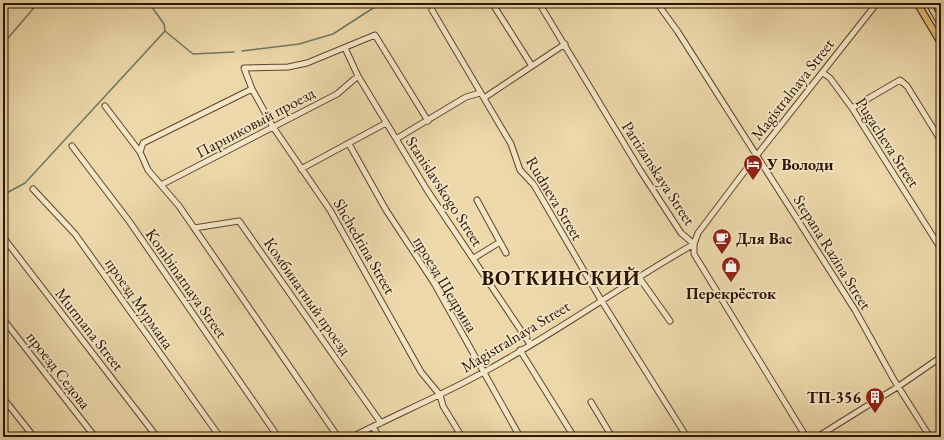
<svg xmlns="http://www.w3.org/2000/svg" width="944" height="440" viewBox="0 0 944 440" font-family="'EB Garamond',serif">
<rect width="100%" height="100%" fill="#ecd8a9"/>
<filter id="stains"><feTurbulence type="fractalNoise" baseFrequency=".005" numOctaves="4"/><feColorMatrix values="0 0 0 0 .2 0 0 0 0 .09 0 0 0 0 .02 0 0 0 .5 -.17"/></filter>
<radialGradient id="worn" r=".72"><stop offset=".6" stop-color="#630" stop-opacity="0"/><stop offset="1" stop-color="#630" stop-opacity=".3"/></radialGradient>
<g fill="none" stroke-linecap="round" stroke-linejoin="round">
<path stroke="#6d7862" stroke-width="1.5" d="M149,3l15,21 1,7 28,23 41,-2
M3,44l35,-41
M242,51l57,-7 34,-10 48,-31
M3,195l22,-12 140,-152"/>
<defs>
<path id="minor" d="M492,3l40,63
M539,3l101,167 41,63 13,11
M657,3l21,29 177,278 39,70 36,57
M432,10l79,134 9,26 14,15 67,115 86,137
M345,48l13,28 69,114 103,154
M823,73l7,5 22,30 89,141
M484,98l81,-54
M105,106l35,46 8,18 31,36 159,231
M852,108l48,-28 7,6 34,55
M428,121l-53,-86 -68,28 -19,4 -44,1 8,21 21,38 57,83 91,162 19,23 3,11 19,31
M396,139l70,-42 14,-4
M349,144l37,66 48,73 86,154
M72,146l57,75 149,216
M140,152l3,-9 109,-54
M301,169l85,-46
M161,185l176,-91 21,-18
M33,189l42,45 145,203
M477,200l29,53
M194,228l45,-7 142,202
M3,237l154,200
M474,258l26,-16
M638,276l32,45
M3,319l92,118
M520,350l54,87
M3,398l31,39
M591,402l21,35
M373,427l6,10
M352,437c43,-22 88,-41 130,-64 73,-39 140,-88 212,-129
M806,437l-112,-183v-10l4,-11 59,-78 120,-152
M817,437l82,-51 42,-29"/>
<path id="major" d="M917,3l24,40
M935,3l6,11"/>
</defs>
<use href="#minor" stroke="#5c452a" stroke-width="7"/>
<use href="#major" stroke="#2c1400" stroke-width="8"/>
<use href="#minor" stroke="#f3e6c7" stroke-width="5"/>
<use href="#major" stroke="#e6bc74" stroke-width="6"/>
<path stroke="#2c1400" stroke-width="1" d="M925,3l16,28"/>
</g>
<defs>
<symbol id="hotel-pin" viewBox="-11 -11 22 30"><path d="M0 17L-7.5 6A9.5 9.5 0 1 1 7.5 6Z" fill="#8f2418" stroke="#f3e6c7"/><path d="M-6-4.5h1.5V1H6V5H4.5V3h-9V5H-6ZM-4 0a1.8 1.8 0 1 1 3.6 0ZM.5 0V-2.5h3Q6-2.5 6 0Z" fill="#fff"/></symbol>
<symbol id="cafe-pin" viewBox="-11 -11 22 30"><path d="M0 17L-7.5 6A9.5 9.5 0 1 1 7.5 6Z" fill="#8f2418" stroke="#f3e6c7"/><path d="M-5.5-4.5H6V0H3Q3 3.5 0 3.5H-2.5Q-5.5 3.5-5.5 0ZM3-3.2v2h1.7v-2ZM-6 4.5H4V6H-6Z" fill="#fff"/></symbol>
<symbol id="shop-pin" viewBox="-11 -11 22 30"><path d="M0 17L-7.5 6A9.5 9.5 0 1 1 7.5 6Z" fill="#8f2418" stroke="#f3e6c7"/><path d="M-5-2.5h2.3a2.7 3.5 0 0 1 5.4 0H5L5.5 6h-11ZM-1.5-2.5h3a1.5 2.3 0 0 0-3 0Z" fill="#fff"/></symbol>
<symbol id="building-pin" viewBox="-11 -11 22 30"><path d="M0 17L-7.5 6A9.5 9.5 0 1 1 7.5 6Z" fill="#8f2418" stroke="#f3e6c7"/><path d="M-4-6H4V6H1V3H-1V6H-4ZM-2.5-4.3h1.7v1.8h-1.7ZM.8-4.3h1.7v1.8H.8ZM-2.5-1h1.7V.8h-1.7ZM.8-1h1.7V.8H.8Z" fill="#fff"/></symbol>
</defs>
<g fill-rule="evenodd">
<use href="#hotel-pin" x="742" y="153" width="22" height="30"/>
<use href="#cafe-pin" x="711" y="227" width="22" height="30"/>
<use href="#shop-pin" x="720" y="255" width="22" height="30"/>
<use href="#building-pin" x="864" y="386" width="22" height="30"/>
</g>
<g text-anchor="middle" stroke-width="3.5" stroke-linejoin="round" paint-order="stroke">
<g font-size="16" fill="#2c1400" stroke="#f3e6c7">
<text transform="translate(792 89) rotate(-52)" y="6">Magistralnaya Street</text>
<text transform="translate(255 122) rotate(-28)" y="6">Парниковый проезд</text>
<text transform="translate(888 142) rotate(57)" y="6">Pugacheva Street</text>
<text transform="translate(659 173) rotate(57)" y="6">Partizanskaya Street</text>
<text transform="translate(445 191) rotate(57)" y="6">Stanislavskogo Street</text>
<text transform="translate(555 198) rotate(59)" y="6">Rudneva Street</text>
<text transform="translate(365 246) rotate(60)" y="6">Shchedrina Street</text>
<text transform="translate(833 252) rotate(58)" y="6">Stepana Razina Street</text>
<text transform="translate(187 283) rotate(55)" y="6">Kombinatnaya Street</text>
<text transform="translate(446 284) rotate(59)" y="6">проезд Щедрина</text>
<text transform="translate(308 296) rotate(55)" y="6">Комбинатный проезд</text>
<text transform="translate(140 303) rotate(55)" y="6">проезд Мурмана</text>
<text transform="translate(90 329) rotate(52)" y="6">Murmana Street</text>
<text transform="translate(515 336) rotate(-31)" y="6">Magistralnaya Street</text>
<text transform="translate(59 370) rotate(52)" y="6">проезд Седова</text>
</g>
<g font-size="16" font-weight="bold" fill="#2c1400" stroke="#f3e6c7" text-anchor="start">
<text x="767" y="170">У Володи</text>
<text x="736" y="244">Для Вас</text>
<text x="731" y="299" text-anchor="middle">Перекрёсток</text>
<text x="861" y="403" text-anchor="end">ТП-356</text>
</g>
<g font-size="20" font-weight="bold" letter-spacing="1" fill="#2c1400" stroke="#f3e6c7">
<text x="561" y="285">ВОТКИНСКИЙ</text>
</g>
</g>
<rect width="944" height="440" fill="none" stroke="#ecd8a9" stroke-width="16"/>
<rect x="4" y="4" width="936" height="432" fill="none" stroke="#2c1400" stroke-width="2"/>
<rect x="8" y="8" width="928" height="424" fill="none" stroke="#2c1400"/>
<rect width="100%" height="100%" filter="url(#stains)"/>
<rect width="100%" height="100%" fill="url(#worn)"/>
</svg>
